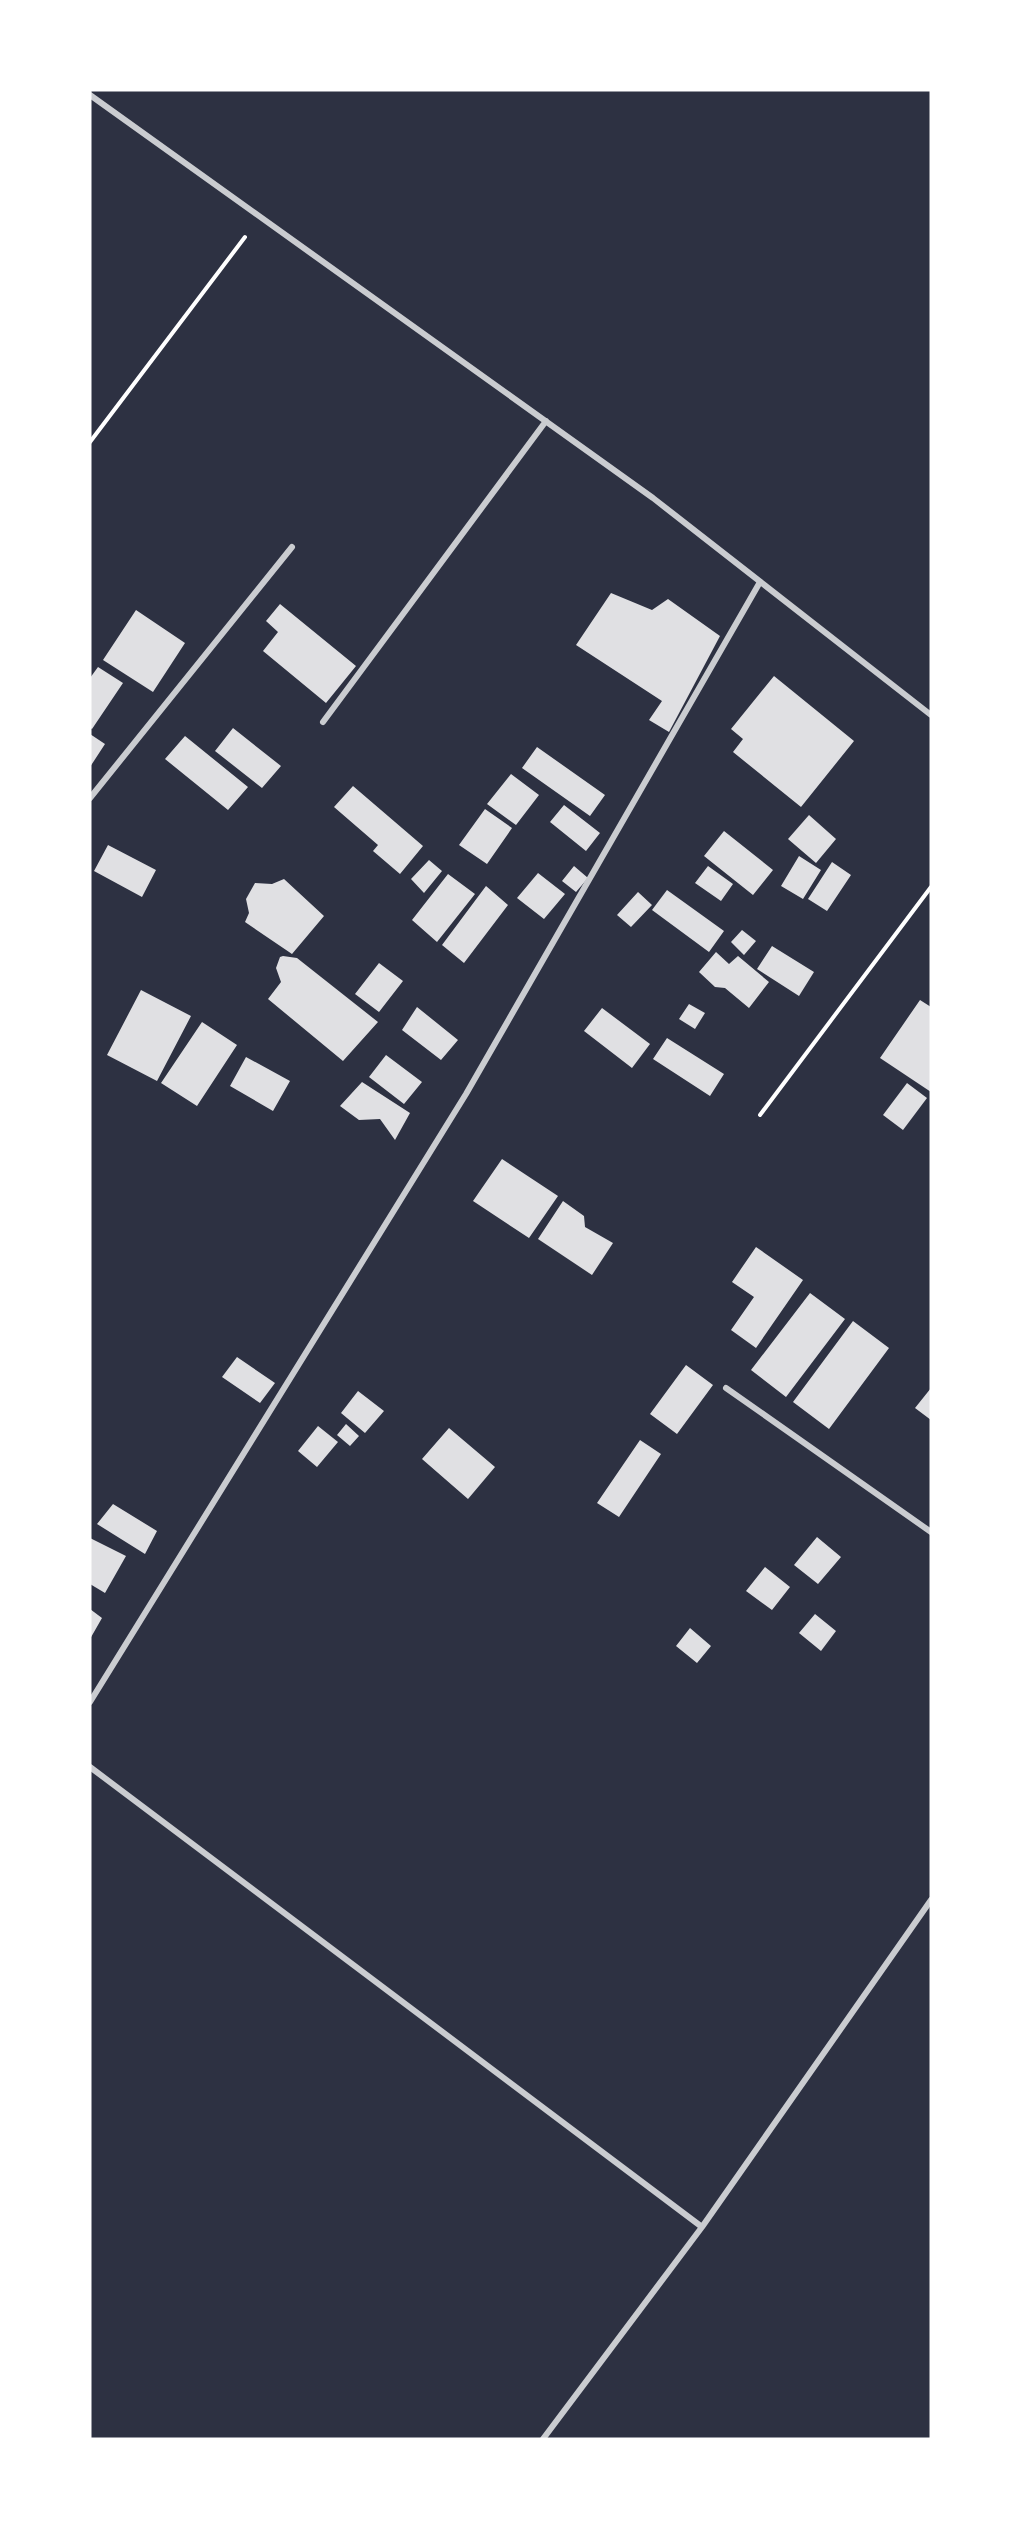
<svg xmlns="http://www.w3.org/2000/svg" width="1021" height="2529" viewBox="0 0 1021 2529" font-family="'Space Grotesk',sans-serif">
<rect width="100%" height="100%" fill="#2d3142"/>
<path fill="#e0e0e3" d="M611,593l41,17 16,-11 52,37 -51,96 -20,-12 13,-19 -86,-56z
M280,604l76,62 -30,37 -63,-52 15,-19 -12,-11z
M136,610l49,33 -32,49 -50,-32z
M98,667l25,16 -31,46 -2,-1v-50z
M774,676l80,65 -53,66 -68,-55 10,-13 -12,-10z
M233,728l48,38 -19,22 -47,-37z
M90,734l15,10 -15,23z
M185,736l63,51 -20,23 -63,-51z
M537,747l68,48 -15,21 -68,-48z
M511,774l28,21 -23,30 -29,-21z
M353,786l70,60 -23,28 -27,-23 5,-6 -44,-38z
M564,805l36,28 -14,18 -36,-29z
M485,809l27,19 -25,36 -28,-19z
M809,815l27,24 -20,24 -28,-24z
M724,831l49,39 -20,25 -49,-39z
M108,845l48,25 -14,27 -48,-26z
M799,856l22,14 -18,29 -22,-13z
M429,860l13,11 -18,22 -13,-14z
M832,862l19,13 -24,36 -19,-12z
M574,866l14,12 -12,14 -14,-11z
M708,866l25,18 -12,17 -26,-18z
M538,873l27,21 -21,25 -27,-21z
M448,874l27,20 -38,48 -25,-22z
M284,879l40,37 -32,38 -47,-32 4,-9 -3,-14 9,-16 17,1z
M486,886l22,19 -44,58 -22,-18z
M667,890l57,41 -15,21 -57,-42z
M638,892l14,13 -21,22 -14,-12z
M742,930l14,11 -12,14 -13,-13z
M772,946l42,26 -15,24 -42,-27z
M716,952l13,12 9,-8 31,26 -20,26 -24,-20 -10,-1 -16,-15z
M283,956l14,2 81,64 -35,39 -75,-62 13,-17 -5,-14 4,-11z
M379,963l24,18 -24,31 -24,-18z
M141,990l50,26 -34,65 -50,-26z
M920,1000l11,7v85l-51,-34z
M689,1004l16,9 -10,16 -16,-10z
M417,1007l41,33 -17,20 -39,-30z
M602,1008l48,36 -18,24 -48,-37z
M202,1022l35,23 -40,61 -36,-23z
M667,1038l57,36 -14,22 -57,-37z
M386,1055l36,27 -18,22 -35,-27z
M246,1057l44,24 -17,30 -43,-25z
M362,1082l48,31 -15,27 -15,-21 -21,1 -19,-14z
M907,1083l20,15 -24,32 -20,-15z
M502,1159l56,37 -29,42 -56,-37z
M563,1201l21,15 1,11 28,16 -21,32 -54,-36z
M756,1247l47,33 -47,68 -25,-18 23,-33 -22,-15z
M810,1293l35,26 -59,78 -35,-27z
M853,1321l36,27 -60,81 -36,-27z
M237,1357l38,26 -15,20 -38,-26z
M686,1365l27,20 -36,49 -27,-20z
M931,1388v32l-16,-12z
M358,1391l26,20 -19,22 -24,-20z
M346,1424l13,12 -9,10 -13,-11z
M318,1426l20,16 -21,25 -19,-16z
M449,1428l46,39 -27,32 -46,-40z
M640,1440l21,14 -42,63 -22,-14z
M113,1504l44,27 -12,23 -48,-30z
M817,1537l24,20 -23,27 -24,-19z
M90,1538l36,18 -21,37 -15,-9z
M765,1567l25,20 -18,23 -26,-19z
M90,1609l12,9 -12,21z
M815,1614l21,17 -15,20 -22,-18z
M690,1628l21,18 -14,17 -21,-17z"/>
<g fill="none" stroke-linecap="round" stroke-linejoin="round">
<path stroke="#fff" stroke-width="4" d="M90,442l155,-205
M760,1115l171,-228"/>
<path stroke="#caccd0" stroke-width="6" d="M90,95l563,403 278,217
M323,722l223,-301
M90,798l202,-251
M726,1388l205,144
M90,1702l376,-608 294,-512
M90,1767l612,460
M543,2439l159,-212 229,-327"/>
</g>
<rect width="1021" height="2529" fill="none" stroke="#ffffff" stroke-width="183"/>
</svg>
